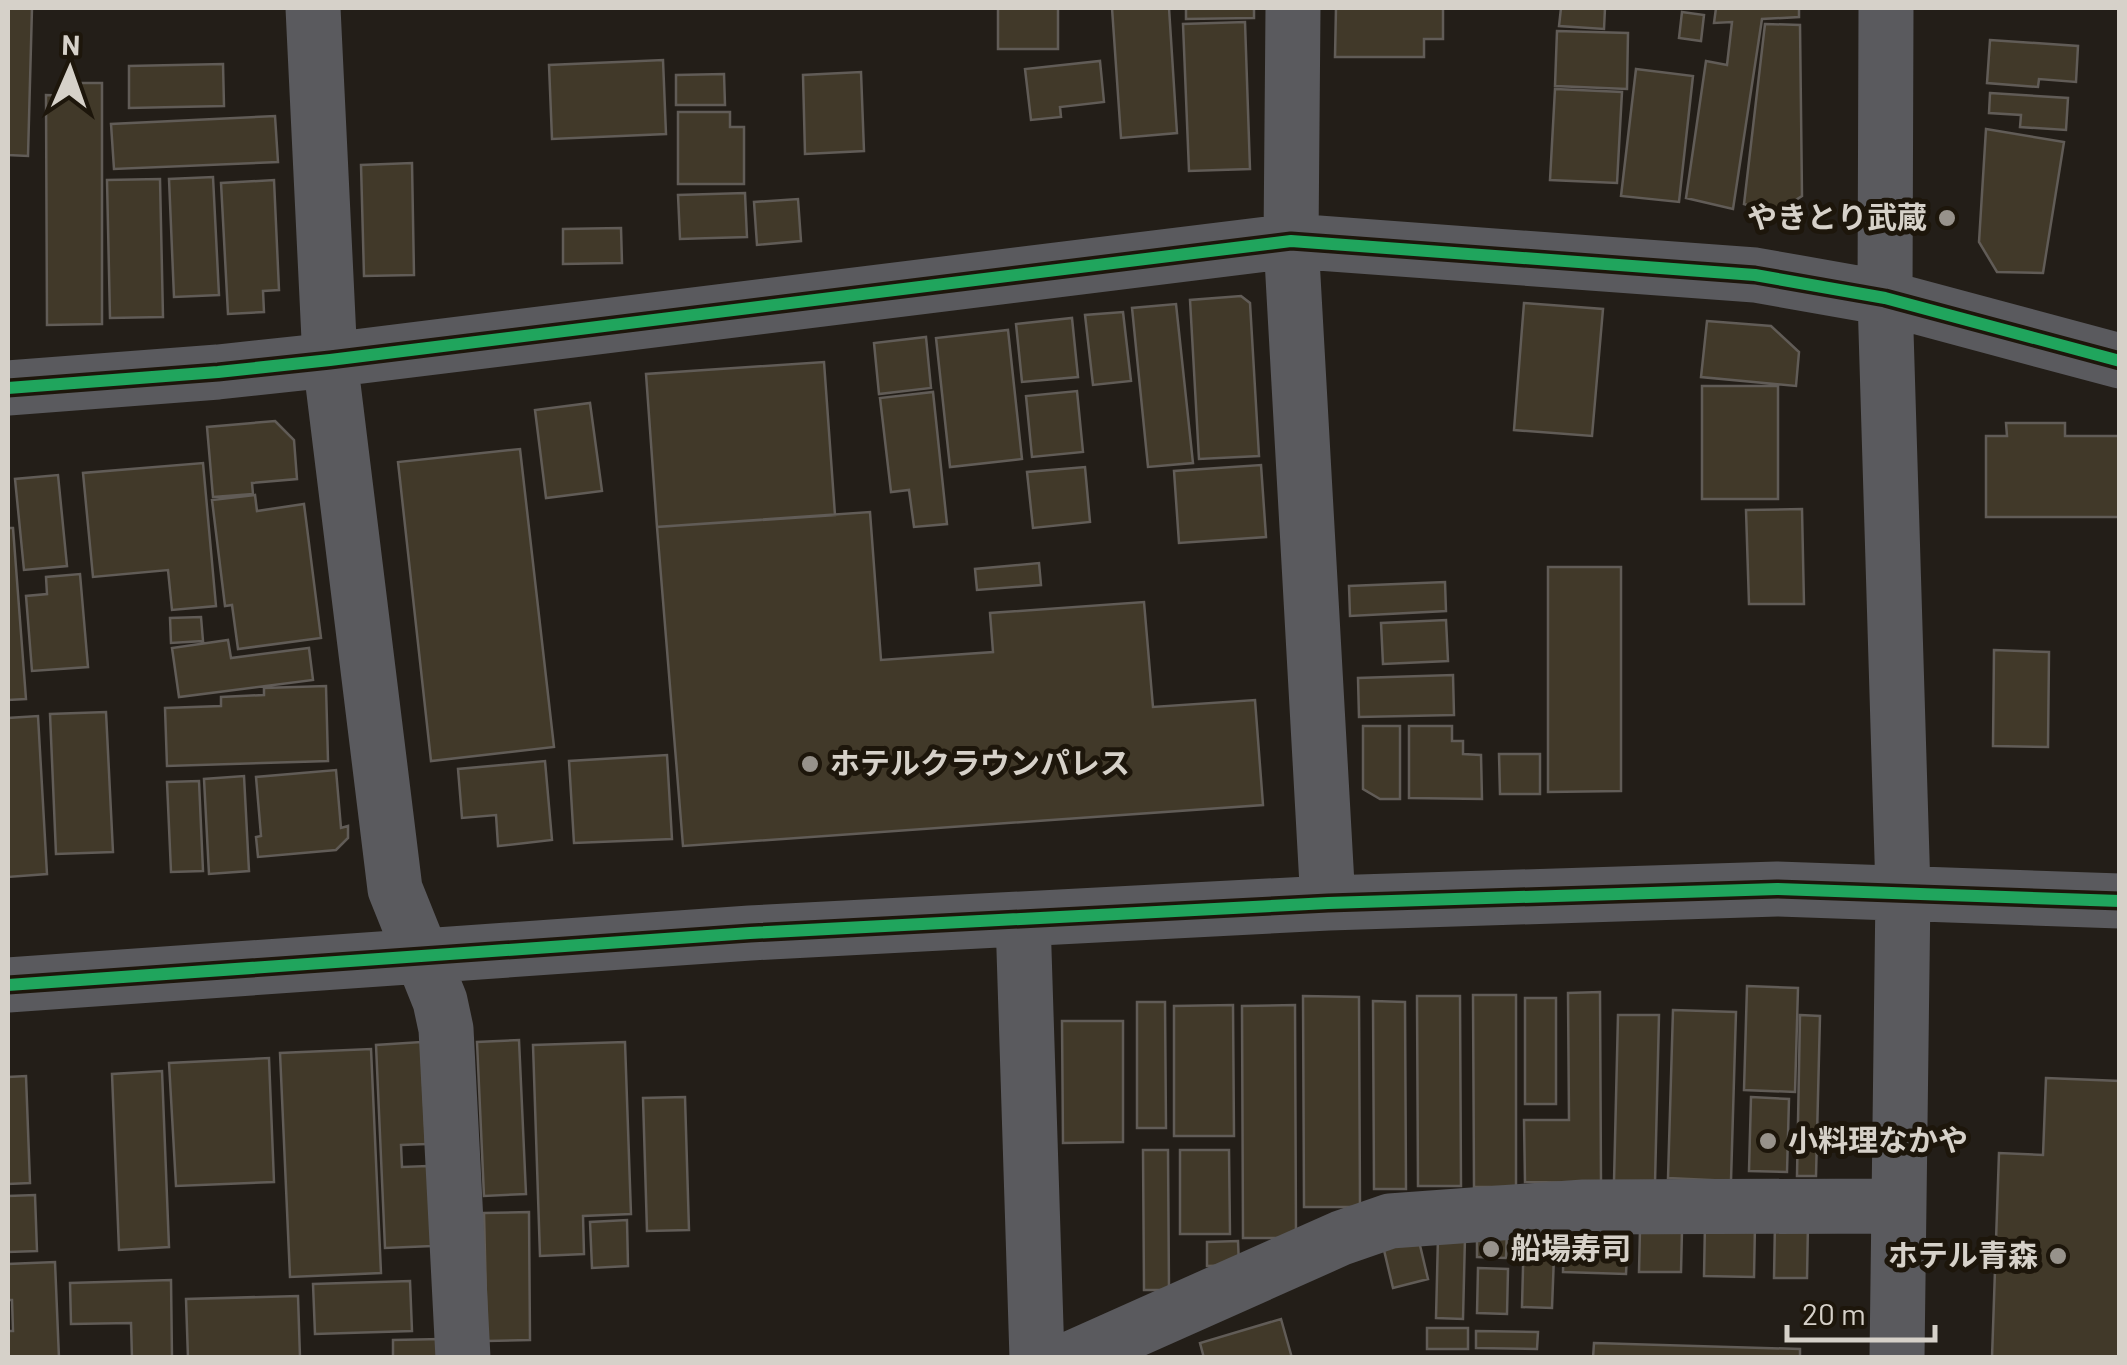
<svg xmlns="http://www.w3.org/2000/svg" width="2127" height="1365" viewBox="0 0 2127 1365" font-family="Barlow,'Noto Sans JP',sans-serif">
<rect width="100%" height="100%" fill="#231e18"/>
<path fill="#413929" stroke="#615c57" stroke-width="2.5" d="M8,8h24l-4,148 -20,-1z
M998,8h60v41h-60z
M1112,8h57l8,125 -56,5z
M1186,8h68v10l-68,1z
M1336,8h107v31h-19v18h-89z
M1561,8h44l-1,21 -45,-3z
M1716,8h83v9l-37,2 -29,190 -47,-11 20,-137 21,4 5,-43 -18,1z
M1682,12l22,3 -3,26 -22,-3z
M1245,22l5,147 -61,2 -6,-147z
M1765,24l35,1 2,171 -27,17 -31,-9z
M1557,31l71,2 -1,56 -72,-3z
M1990,40l88,6 -2,36 -37,-3 -1,8 -51,-4z
M663,60l3,74 -114,5 -3,-74z
M1100,61l4,41 -44,5 1,10 -30,3 -6,-51z
M223,64l1,42 -95,2v-42z
M1636,69l57,7 -14,126 -58,-6z
M861,72l3,79 -59,3 -2,-79z
M724,74l1,31h-49v-30z
M77,83h25v241l-55,1 -1,-230 31,1z
M1555,89l67,3 -5,91 -67,-3z
M1990,93l78,5 -2,32 -46,-3 1,-12 -32,-2z
M678,112h52v15h14v57h-66z
M275,116l3,46 -164,7 -3,-45z
M1986,129l78,13 -21,131 -46,-1 -18,-30z
M412,163l2,112 -50,1 -3,-111z
M213,177l6,118 -45,2 -5,-118z
M160,179l3,138 -53,1 -3,-138z
M274,180l5,110 -16,1 1,21 -36,2 -7,-131z
M745,193l2,44 -67,2 -2,-44z
M798,199l3,42 -44,4 -3,-43z
M621,228l1,35 -59,1v-35z
M1241,296l9,7 9,153 -60,3 -9,-159z
M1524,303l79,6 -11,127 -78,-6z
M1176,304l17,159 -45,4 -16,-159z
M1123,312l8,69 -38,4 -8,-70z
M1072,318l6,59 -56,5 -6,-58z
M1707,321l64,5 28,26 -3,34 -95,-9z
M1008,330l14,129 -72,8 -14,-129z
M926,337l5,51 -52,6 -5,-51z
M824,362l11,153 -178,12 -11,-153z
M1702,386h76v113h-76z
M1077,391l6,61 -51,5 -6,-61z
M933,392l14,132 -33,3 -5,-37 -18,2 -11,-94z
M590,403l12,88 -56,7 -11,-88z
M275,421l19,19 3,39 -45,4 1,11 -40,3 -6,-70z
M2006,423h59v13h55v81h-134v-81h21z
M520,449l34,298 -123,14 -33,-299z
M203,463l13,143 -44,4 -4,-40 -75,7 -10,-104z
M1261,465l5,72 -87,6 -5,-72z
M1085,467l5,55 -57,6 -6,-56z
M58,475l9,91 -43,4 -9,-91z
M255,495l2,16 47,-7 17,134 -83,11 -6,-44 -7,1 -13,-106z
M1802,509l2,95h-55l-3,-94z
M870,512l11,148 112,-8 -3,-39 154,-11 9,105 102,-7 8,105 -580,41 -26,-319z
M8,528h5l13,171 -18,1z
M1039,563l2,22 -64,5 -2,-21z
M1548,567h73v224l-73,1z
M80,574l8,93 -56,4 -6,-75 21,-2 -1,-17z
M1445,582l1,29 -96,5 -1,-30z
M201,617l2,24 -32,2 -1,-25z
M1446,620l2,41 -65,3 -2,-41z
M228,640l3,18 78,-10 4,32 -134,17 -7,-49z
M1994,650l55,2 -1,95 -55,-1z
M1453,675l1,40 -95,2 -1,-39z
M326,686l2,75 -161,5 -2,-58 56,-2v-9l43,-2v-7z
M106,712l7,140 -57,2 -6,-140z
M38,716l9,158 -39,3v-159z
M1363,726h37v73h-20l-17,-10z
M1409,726h43v15h11v13l18,1 1,44 -73,-1z
M1499,754h41v40h-40z
M667,755l5,84 -98,4 -5,-82z
M545,761l7,79 -54,6 -2,-31 -34,3 -4,-49z
M336,770l5,58 7,-2v12l-12,12 -78,7 -2,-20 5,-1 -5,-59z
M244,776l5,95 -40,3 -5,-95z
M199,781l4,90 -32,1 -4,-90z
M1747,986l51,2 -3,104 -51,-2z
M1600,992l1,191 -76,-1 -1,-62h45l-1,-127z
M1473,995h43v192h-42z
M1303,996l56,1 1,210h-56z
M1417,996h43l1,190h-43z
M1525,998h31v106h-31z
M1373,1001l32,1 1,187h-32z
M1137,1002h28l1,126h-29z
M1233,1005l1,131h-60v-130z
M1295,1005l1,233h-53l-1,-232z
M1673,1010l63,2 -5,169 -63,-3z
M1618,1015h41l-4,169 -41,-2z
M1800,1015l20,1 -4,160h-19z
M1062,1021h61v121l-60,1z
M519,1040l7,154 -42,2 -7,-154z
M421,1042l5,102 -25,1 1,22 26,-1 4,80 -47,2 -9,-203z
M625,1042l6,172 -48,2 1,38 -44,2 -7,-211z
M371,1049l10,224 -91,4 -10,-224z
M269,1058l5,124 -98,4 -7,-123z
M162,1071l7,176 -50,3 -7,-176z
M26,1076l4,107 -22,1v-107z
M2046,1078l74,3v277h-128l7,-205 44,2z
M685,1097l4,133 -42,1 -4,-133z
M1751,1097l38,2 -2,73 -38,-1z
M1143,1150h25l1,140h-25z
M1180,1150h49l1,84h-50z
M35,1195l2,56 -29,1v-56z
M529,1212l1,128 -43,1 -3,-128z
M627,1220l1,46 -36,2 -2,-46z
M1775,1222l33,1 -1,55h-33z
M1705,1223l50,1 -1,53 -50,-1z
M1524,1229l31,1 -3,78 -30,-1z
M1640,1229l42,1 -1,42h-42z
M1477,1230h30l-1,28 -29,-1z
M1564,1232l64,1 -2,41 -63,-2z
M1418,1237l10,42 -35,9 -10,-42z
M1438,1237h27l-2,82 -27,-1z
M1238,1241l1,24 -32,1v-24z
M55,1262l4,96h-51v-27h5l-1,-31h-4v-36z
M1478,1268l30,1 -1,45 -30,-1z
M171,1280l1,78h-40l-1,-35 -60,1 -1,-41z
M410,1281l2,50 -97,3 -2,-50z
M298,1296l2,61 -112,1 -2,-59z
M1281,1319l11,39h-88l-4,-15z
M1427,1328h41v21h-41z
M1476,1331l62,1 -1,17 -61,-1z
M441,1339v19h-48v-18z
M1594,1343l206,6v9h-207z"/>
<g fill="none" stroke-linecap="round" stroke-linejoin="round">
<path stroke="#5a5a5e" stroke-width="55" d="M313,8l17,352 65,529 45,112 6,28 17,329
M1293,8l-2,233 37,662
M1886,8l-1,290 18,593 -6,467
M8,388l210,-16 112,-12 961,-119 464,34 130,23 235,63
M1023,919l14,439
M8,985l742,-52 578,-30 449,-14 343,12
M1072,1358l269,-120 49,-17 194,-14 313,-1"/>
<defs>
<path id="cycleway" d="M8,388l210,-16 112,-12 961,-119 464,34 130,23 235,63
M8,985l742,-52 578,-30 449,-14 343,12"/>
</defs>
<use href="#cycleway" stroke="#1d160b" stroke-width="19"/>
<use href="#cycleway" stroke="#20a55d" stroke-width="12"/>
</g>
<g fill="#97928b" stroke="#1d160b" stroke-width="4">
<circle cx="1947" cy="218" r="10"/>
<circle cx="810" cy="764" r="10"/>
<circle cx="1768" cy="1141" r="10"/>
<circle cx="1491" cy="1249" r="10"/>
<circle cx="2058" cy="1256" r="10"/>
</g>
<g text-anchor="middle" stroke-width="10" stroke-linejoin="round" paint-order="stroke">
<g font-size="30" font-weight="bold" fill="#d6d1c9" stroke="#1d160b" text-anchor="start">
<text x="1927" y="228" text-anchor="end">やきとり武蔵</text>
<text x="830" y="774">ホテルクラウンパレス</text>
<text x="1788" y="1151">小料理なかや</text>
<text x="1511" y="1259">船場寿司</text>
<text x="2038" y="1266" text-anchor="end">ホテル青森</text>
</g>
</g>
<rect width="2127" height="1365" fill="none" stroke="#d6d1c9" stroke-width="20"/>
<g transform="translate(70 70) rotate(2)" stroke="#1d160b" stroke-width="8" paint-order="stroke">
<path d="M0-8L18 38L0 25L-18 38Z" fill="#d6d1c9"/>
<text y="-15" font-size="28" font-weight="bold" text-anchor="middle" fill="#d6d1c9">N</text>
</g>
<path d="M1787 1325v15h148v-15" fill="none" stroke="#d6d1c9" stroke-width="5"/>
<text x="1802" y="1325" font-size="30" fill="#d6d1c9" stroke="#1d160b" stroke-width="8" paint-order="stroke">20 m</text>
</svg>
